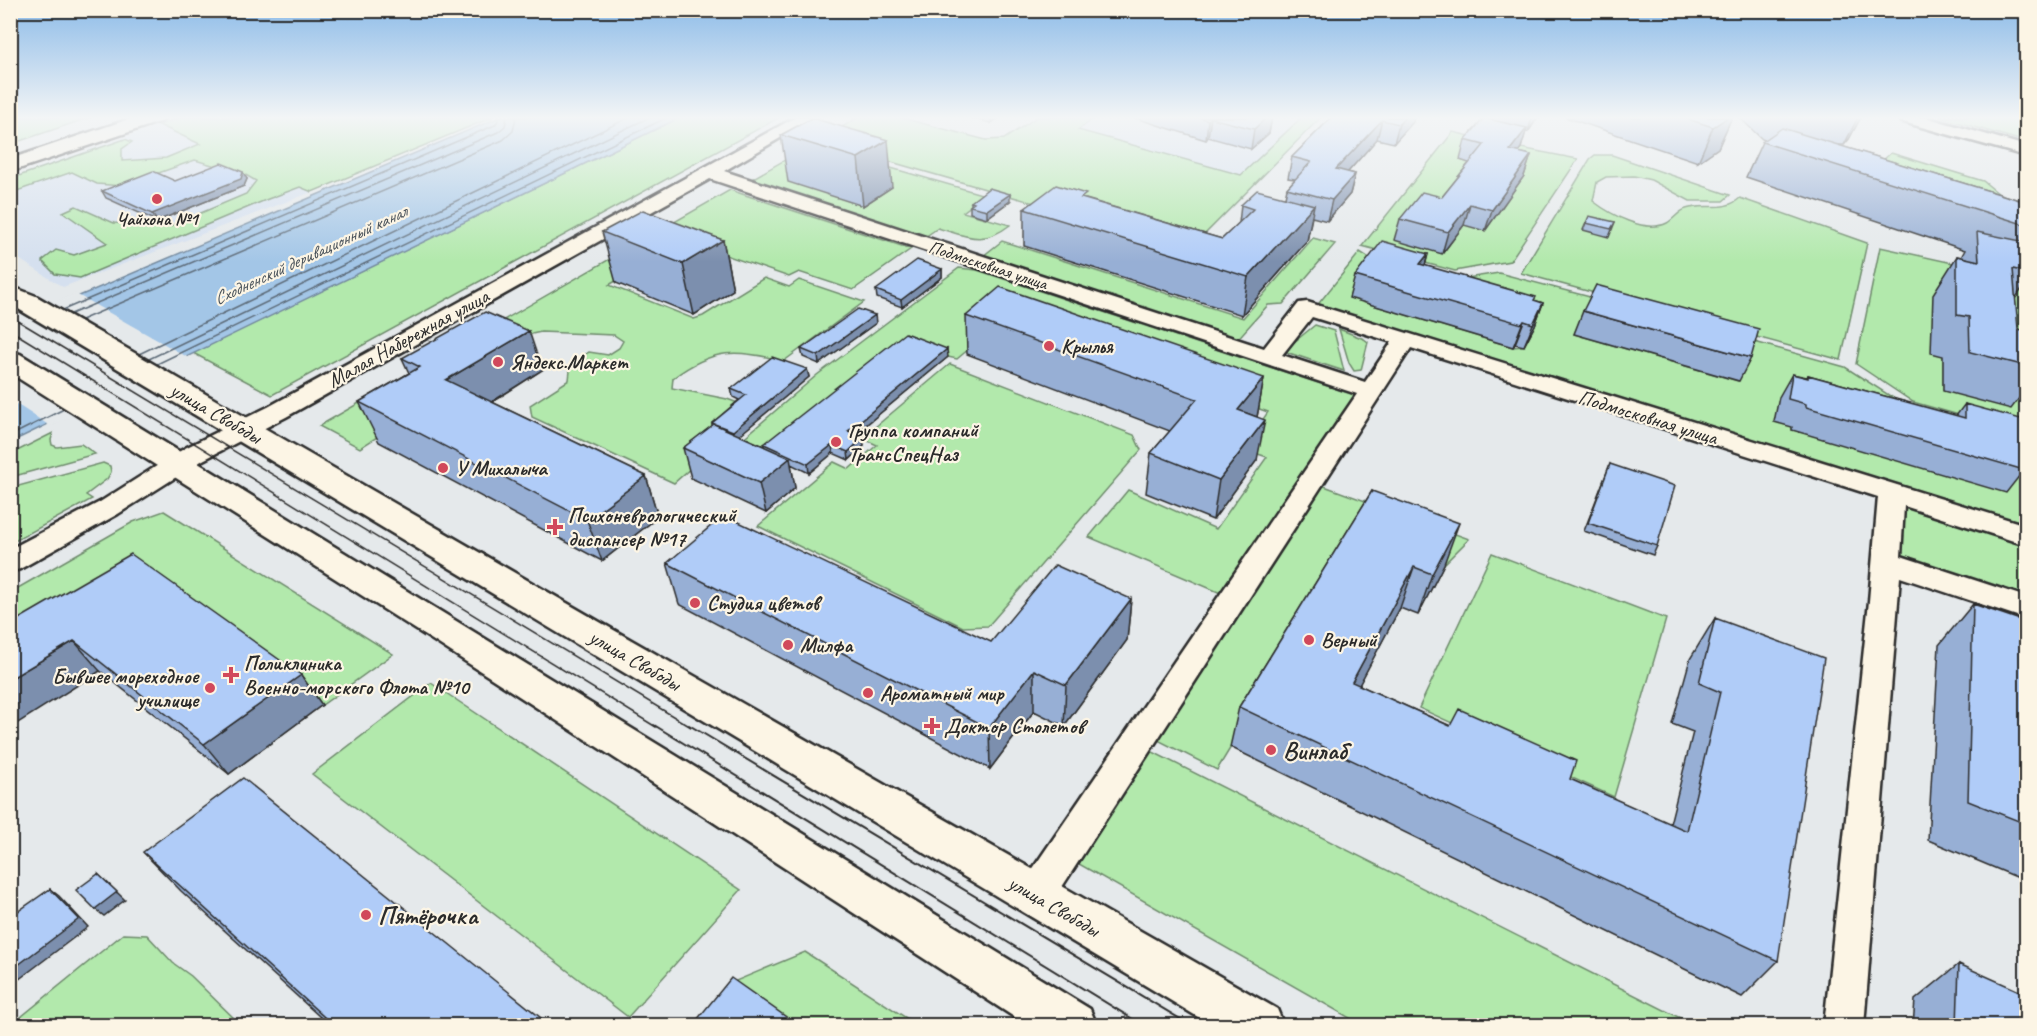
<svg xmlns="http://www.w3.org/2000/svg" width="2037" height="1036" viewBox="0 0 2037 1036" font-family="Caveat,sans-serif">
<rect width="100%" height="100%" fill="#e5e9eb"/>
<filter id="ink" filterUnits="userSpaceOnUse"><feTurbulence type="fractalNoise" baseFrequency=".0167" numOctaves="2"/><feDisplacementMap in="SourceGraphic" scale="12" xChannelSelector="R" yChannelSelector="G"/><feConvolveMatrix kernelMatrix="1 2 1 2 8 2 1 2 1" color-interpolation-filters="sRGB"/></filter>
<g filter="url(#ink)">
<path fill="#d5e0ef" d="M1096,117h206l-61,58 -163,-45z
M159,125l153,67 -249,95 -52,-33 -1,-76z"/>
<path fill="#b2e9ac" stroke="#6e8a6c" stroke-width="1.5" d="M11,117h80l-80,27z
M182,117h311l-181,75 -12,-5 -32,12 -188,79 -25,-4 -13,-13 14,-11 18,5 33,-12 -44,-31 13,-6 38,17 56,3 76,-32 10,-13 -12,-7 -49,-14 -73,26 -25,-2 -25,-12 -61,21 -1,-14 115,-40 7,3 -10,7v12l44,-3 34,-14 -41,-19z
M681,117h99l-508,278 -79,-42z
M859,117h39l88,23 18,-1 33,-22h59l-18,13 163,45 61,-58h19l-125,126 -19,1 -359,-103z
M1940,117h86v25z
M1453,132l25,6 -18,22 18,5 -36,89 79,-106 57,11 -68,102 -55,10 -93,-25z
M811,145l174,50 -22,17 47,13c-27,21 -42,12 -72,3l-16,11 -174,-58z
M1891,153l92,28 43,35 -151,-49z
M1595,155h17l118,40 -7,6h-33l-39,-21 -17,-4 -28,1 -9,5 -4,19c17,13 52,33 74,22 7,-4 12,-12 19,-14 19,-7 38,4 54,-11l127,45 -26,117 -320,-87 69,-114z
M730,190l181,59 -58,41 -54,-18 -10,5 -104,-36 -76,44 85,34 9,-3 61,-38 25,9 10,-7 65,22 -80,59c-47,-12 -71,-13 -111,17l-1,10 55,11 11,4 -16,37 -48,43 -142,-66 -2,-12 39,-25 2,-18 18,-10 19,3 11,-7 4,-7 -9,-6 -73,-3 -37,8 -78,66 -66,42 -41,-22z
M1313,238l22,6 -52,60 -15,1 -33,37 -257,-82 24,-19 241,77z
M1880,247l73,16 -10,93v35l44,-84 39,-27v154l-113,-32 -57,-38z
M1360,252l17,11 -27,35 163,49 11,-1 -64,-67 39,-6 91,24 -16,37 164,47 13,-40 94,26 61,39 -114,21v3l224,9 10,3v88l-711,-222z
M959,268l18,2 380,126 -134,198 -134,-57 39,-47 88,39 51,-72 -24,-8 25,-37 -266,-91 -45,38 -9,-2 -183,95 -26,-10 78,-67z
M1315,325l19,6 10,40 -58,-19 7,-9z
M1339,329l25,10 4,3 -7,28 -7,1 -5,-8z
M950,364l184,71 7,15 -153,176 -25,1 -205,-101 76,-64 15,7 28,-24 -15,-7z
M53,433l-2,7 1,5 5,2 24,-3 14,10 -84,23v-23z
M103,463l7,3 1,6 -4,7 -21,16 6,4 -81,44v-55z
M1316,483l153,56 -25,25 -83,-32 -144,238 -67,-34z
M1900,501l126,40v62l-131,-43z
M164,511l229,143 -71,51 -168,-120 -143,87v-80l122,-70z
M1492,553l174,66 -52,178 -195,-89z
M431,683l310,207 -113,127 -316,-243z
M1145,748l549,277h-332l-290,-165z
M123,934l24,1 26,28 18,13 50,49h-230z
M805,952l112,73 -224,1 33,-41z"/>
<path fill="#a3c6e7" stroke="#73889c" stroke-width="1.5" d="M500,117h181l-670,325v-117z"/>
<path fill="#e5e9eb" d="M76,294l113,64 -139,68 -40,-26v-78z"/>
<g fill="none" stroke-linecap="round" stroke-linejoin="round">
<path stroke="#5b6976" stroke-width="1.5" d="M63,310l432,-185 5,-8
M71,314l427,-182 7,-6 2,-9
M81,320l422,-180 10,-9 3,-14
M139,354l491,-237
M149,359l501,-242
M157,364l511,-247
M10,436l54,-27"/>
<defs>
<path id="street" d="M796,117h20l-92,54 540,177 35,-45 8,-1 719,223v20l-122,-39 -3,50 125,41v22l-126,-42 -36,449h-40l45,-425 9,-104 -467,-149 -362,559 -13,5 -13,-5 -5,-12 5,-12 334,-489 -647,-215 -424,238 -83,43 -85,54 -98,55 -10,3v-23l90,-47 85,-54 83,-41zM1312,317l80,25 -27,40 -83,-27z
M1898,117h27l101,29v10l-126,-35z"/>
<path id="secondary" d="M135,117h30l-3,4 -152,51v-13z
M10,286l26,10 562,325 679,388 7,17h-71l-1203,-722z
M10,352l10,2 1070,655 7,17h-69l-591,-383 -427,-270z"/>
</defs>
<use href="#street" stroke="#2b2b2b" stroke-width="5"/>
<use href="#secondary" stroke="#2b2b2b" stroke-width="5"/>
<use href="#street" fill="#fcf5e5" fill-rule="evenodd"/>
<use href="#secondary" fill="#fcf5e5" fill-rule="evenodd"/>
<path stroke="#2b2b2b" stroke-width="1.5" d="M10,316l681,411
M10,330l646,397"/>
<path stroke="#2b2b2b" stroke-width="2" d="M654,725l490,301
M689,725l503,301"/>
</g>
<path fill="#97afd5" stroke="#2b2b2b" stroke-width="1.5" d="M968,117h32l-9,6z
M1132,117h140l-3,16 -18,16 -43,-12 -2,3z
M1332,117h82l-1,5 -19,21 -17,-4 -29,33 7,2 -5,20 -23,27 -15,-4 -5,24 -65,74 -218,-69v-37l62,-10 136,40 17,-16 2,-18 44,-8 2,-9 8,-9 -7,-1 4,-21z
M1490,117h48l-10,15 -2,-1 -5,17 -3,4 13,3 -7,21 -39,55 -21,-6 -22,29 -48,-14 6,-21 42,-22 27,-34 -9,-3 5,-20 24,-21z
M1565,117h167l-14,31 -20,14z
M1739,117h122l-12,22 -5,6h-7l189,57v81l-11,16 3,30 8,2v58l-15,20 -68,-18v-35l-12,-3 2,-59 24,-38 4,1 4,-7 -219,-73 16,-35 3,-2 -3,-1z
M812,118l80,69 -29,19 -75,-24 -7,-47z
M247,179l-3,7 -87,35 -51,-23 -4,-7 73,-10z
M1010,201l-23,17 -17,-5v-7l1,-1v-3z
M1615,222l-6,15 -26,-7 3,-7z
M602,232l121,8 10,50 -39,25 -78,-32z
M1428,254l-3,12 118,37 -8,22 -11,21 -9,-2 -2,3 -164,-49 6,-22z
M942,269v8l-40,30 -25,-9 -1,-8z
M1583,311l168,47 -12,23 -165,-47z
M966,316l298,62 -7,39v43l-44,60 -67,-27 5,-40 19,-22 -203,-77z
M876,323l-57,41 -16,-7 -2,-8z
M948,357l-93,77 8,4 1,8 -15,14 -16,-7 -24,20 -18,-9 4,24 -29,25 -75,-35 -8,-30 29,-22v-3l27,-23 -6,-3 -2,-8 76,-20 2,8 -70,58 25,11v-2z
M402,358l140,12 -50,32 154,74 12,41 -56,44 -223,-119 -20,-40 50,-29z
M1792,374l15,3 1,-2 148,41 9,-12 59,66 -18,23 -214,-63v-3l-18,-5 5,-25z
M1610,464l47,82 -4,9 -69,-24z
M1372,491l72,73 -26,51 -18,-7 -41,77 311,139 23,-92 -21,-8 18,-65 25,-41 63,343 -36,36 -512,-250 9,-40z
M667,563l324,79 140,-43 -4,41 -63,86 -30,-15 -44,58 -311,-165z
M1973,604l53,18v259l-98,-41 11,-195z
M10,624l291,51 21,30 -93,69 -129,-103z
M143,852l408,174h-221l-149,-135z
M1959,964l67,62h-113l2,-26z"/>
<path fill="#7b8fae" stroke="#2b2b2b" stroke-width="1.5" d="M991,117h9l-9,6z
M1267,117h5l-3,16 -18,16 3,-20z
M1405,117h9l-1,5 -19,21 5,-19z
M1532,117h6l-10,15z
M1728,117h4l-14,31 -20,14 15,-35z
M1858,117h3l-12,22 -5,6z
M1211,118l-3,19 -2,3 2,-20z
M1382,120l-5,19 -45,51 4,-21z
M1527,128l-6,20 -17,23 6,-21z
M888,140l4,47 -29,19 -5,-48z
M1531,155l-7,21 -39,55 7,-21z
M243,172l4,7 -3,7 -87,35 -5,-7z
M1355,174l-5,20 -23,27 5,-21z
M1010,194v7l-23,17v-8z
M1470,204l-6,21 -22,29 6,-22z
M1314,205l-7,36 -65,74 6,-38z
M723,240l10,50 -39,25 -11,-51z
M1428,254l-6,22 -2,-12z
M942,269v8l-40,30 -1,-7z
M1543,303l-8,22 -11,21 9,-22z
M875,315l1,8 -57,41 -1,-8z
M1524,321l-9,23 -2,3 9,-23z
M529,331l13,39 -79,50 -17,-40z
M947,349l1,8 -99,82 -1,-8z
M807,369l2,8 -74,62 -2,-8z
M1264,378l-7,39 -19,-7z
M1265,420l-8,40 -44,60 6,-40z
M863,438l1,8 -15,14 -1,-8z
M832,445l1,8 -24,20 -1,-9z
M790,458l5,30 -29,25 -7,-30z
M646,476l12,41 -56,44 -15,-41z
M1459,523l-15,41 -26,51 14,-41z
M1414,567l-14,41 -61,115 13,-41z
M1131,599l-4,41 -63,86 2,-41z
M74,641l26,30 -90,57v-49z
M1034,670v41l-44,58 -1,-41z
M301,675l21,30 -93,69 -25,-30z
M98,874l27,26 -21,16 -9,-7z
M50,889l9,7 29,31 -78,59v-15z"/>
<path fill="#b0ccf8" stroke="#2b2b2b" stroke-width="1.5" d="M1198,117h69l-13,12 -43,-11 -3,2z
M1332,117h73l-6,7 -17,-4 -46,49 19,5 -23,26 -45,-12 24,-26 -19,-5z
M1681,117h47l-15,10z
M812,118l76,22 -30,18 -77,-23z
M1484,118l43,10 -17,22 21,5 -39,55 -22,-6 -22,28 -48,-13 22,-27 20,5 42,-52 -19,-5z
M1782,128l244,74v23l-264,-83z
M221,163l22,9 -2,7 -89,35 -50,-23 51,-20 22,10z
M1056,185l30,9 -5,4 141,41 31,-30 -12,-4 16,-15 57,15 -66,72 -224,-68z
M989,188l21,6 -23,16 -17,-4 4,-3 -3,-1z
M643,210l80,30 -40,24 -81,-32z
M1589,216l26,6 -4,7 -25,-6z
M1977,232l49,10v30l-13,-3 5,60 8,2v35l-56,-14 -1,-35 -12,-2v-59l22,5z
M1382,241l46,13 -8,10 116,33 -2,3 9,3 -10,21 -9,-3 -2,3 -167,-48z
M917,260l25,9 -41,31 -25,-10z
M1596,285l163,44 -8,29 -168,-47z
M1000,287l264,91 -26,32 27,10 -46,60 -68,-27 46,-54 -231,-83z
M858,309l17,6 -57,41 -17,-7z
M485,312l44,19 -83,49 200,96 -59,44 -228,-118 61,-35 -18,-9z
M905,333l42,16 -99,82 15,7 -15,14 -16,-7 -24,19 -44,-20z
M772,357l35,12 -74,62 -21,-8 34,-28 -15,-6z
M1792,374l16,4v-3l157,43v-14l56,15 3,51 -218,-63v-3l-18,-5z
M714,424l76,34 -31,25 -76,-35z
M1610,464l65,22 -18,60 -69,-23z
M1372,491l87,32 -27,51 -18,-7 -62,115 98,44 9,-17 117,52 -6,18 117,52 33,-139 -21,-9 16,-65 109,40 -46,303 -539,-254z
M724,515l267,127 64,-77 76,34 -65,86 -32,-15 -45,58 -322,-165z
M131,554l170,121 -97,69 -130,-103 -64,38v-55z
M1973,604l53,18v202l-58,-23z
M243,778l308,248h-217l-191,-174z
M98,874l19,18 -22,17 -19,-19z
M50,889l29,30 -69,52v-54z
M1959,964l67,30v32h-69z
M731,978l68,48h-107z"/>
</g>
<linearGradient id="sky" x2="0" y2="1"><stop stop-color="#8cbbe8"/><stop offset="0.45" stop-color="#f3f5f6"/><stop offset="1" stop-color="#f3f5f6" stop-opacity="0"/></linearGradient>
<rect width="2037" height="262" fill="url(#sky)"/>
<g fill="#d1495b" stroke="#fcf5e5" stroke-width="2">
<circle cx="157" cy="199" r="6"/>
<circle cx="1049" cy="346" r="6"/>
<circle cx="498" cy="362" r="6"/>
<circle cx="836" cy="442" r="6"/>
<circle cx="443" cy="468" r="6"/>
<path d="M552 518h6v6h6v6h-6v6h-6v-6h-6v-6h6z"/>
<circle cx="695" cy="603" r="6"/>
<circle cx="1309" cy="640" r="6"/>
<circle cx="788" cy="645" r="6"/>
<path d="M228 666h6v6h6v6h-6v6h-6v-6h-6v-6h6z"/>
<circle cx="210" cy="688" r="6"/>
<circle cx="868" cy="693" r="6"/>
<path d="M929 717h6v6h6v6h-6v6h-6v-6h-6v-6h6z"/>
<circle cx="1271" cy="750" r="6"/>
<circle cx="366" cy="915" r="6"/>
</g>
<g text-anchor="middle" stroke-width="4.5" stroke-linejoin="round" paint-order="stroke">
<g font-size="18" font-weight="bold" fill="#2b2b2b" stroke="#fcf5e5">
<text x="157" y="225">Чайхона №1</text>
</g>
<g font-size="18" font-style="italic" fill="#49525a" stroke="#fcf5e5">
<text transform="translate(310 255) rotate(-25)" y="6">Сходненский деривационный канал</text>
</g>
<g font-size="18" fill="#2b2b2b" stroke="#fcf5e5">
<text transform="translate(988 265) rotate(18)" y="6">Подмосковная улица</text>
</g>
<g font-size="21" fill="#2b2b2b" stroke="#fcf5e5">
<text transform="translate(408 338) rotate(-29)" y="7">Малая Набережная улица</text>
<text transform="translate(216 413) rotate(30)" y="7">улица Свободы</text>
<text transform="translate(1648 417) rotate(17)" y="7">Подмосковная улица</text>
<text transform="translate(635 660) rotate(30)" y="7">улица Свободы</text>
<text transform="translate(1054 906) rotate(30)" y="7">улица Свободы</text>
</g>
<g font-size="21" font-weight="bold" fill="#2b2b2b" stroke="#fcf5e5" text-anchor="start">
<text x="1061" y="353">Крылья</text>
<text x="510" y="369">Яндекс.Маркет</text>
<text x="848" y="437">Группа компаний<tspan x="848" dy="24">ТрансСпецНаз</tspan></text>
<text x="455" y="475">У Михалыча</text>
<text x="568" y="522">Психоневрологический<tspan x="568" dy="24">диспансер №17</tspan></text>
<text x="707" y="610">Студия цветов</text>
<text x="1321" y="647">Верный</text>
<text x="800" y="652">Милфа</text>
<text x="244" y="670">Поликлиника<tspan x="244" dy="24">Военно-морского Флота №10</tspan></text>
<text x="198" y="683" text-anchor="end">Бывшее мореходное<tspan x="198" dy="24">училище</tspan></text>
<text x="880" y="700">Ароматный мир</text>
<text x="944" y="733">Доктор Столетов</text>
</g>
<g font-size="26" font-weight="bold" fill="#2b2b2b" stroke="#fcf5e5" text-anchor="start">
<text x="1283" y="759">Винлаб</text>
<text x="378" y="924">Пятёрочка</text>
</g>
</g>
<rect width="2037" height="1036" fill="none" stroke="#fcf5e5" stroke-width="36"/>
<rect x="18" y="18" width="2001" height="1000" fill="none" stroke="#2b2b2b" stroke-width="2" filter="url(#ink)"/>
</svg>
